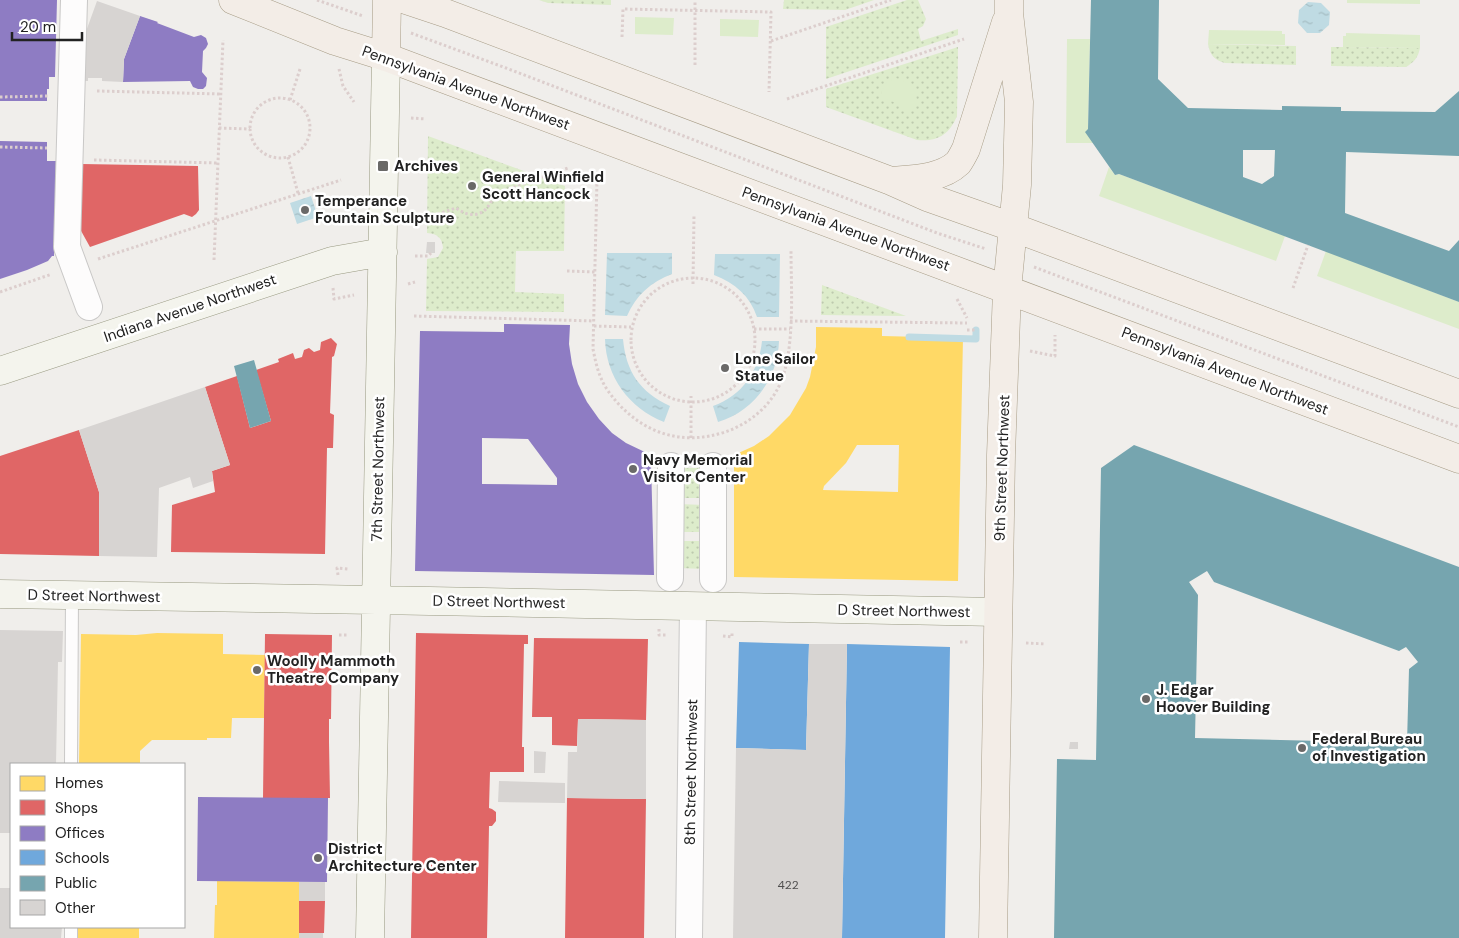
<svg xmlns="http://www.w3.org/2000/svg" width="1459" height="938" viewBox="0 0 1459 938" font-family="'DM Sans',sans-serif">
<defs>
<pattern id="grass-dots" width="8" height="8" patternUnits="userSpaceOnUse" patternTransform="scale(1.25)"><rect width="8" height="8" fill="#ddeccb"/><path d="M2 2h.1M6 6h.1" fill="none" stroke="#bdcaae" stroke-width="1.8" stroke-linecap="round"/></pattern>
<pattern id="water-ripples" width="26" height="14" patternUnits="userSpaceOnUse" patternTransform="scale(1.25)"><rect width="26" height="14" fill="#bfdbe3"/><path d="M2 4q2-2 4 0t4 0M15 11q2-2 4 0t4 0" fill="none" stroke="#a4bcc2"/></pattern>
</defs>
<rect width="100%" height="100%" fill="#f0eeeb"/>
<path fill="url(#grass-dots)" d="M539,0h72v5l-63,-2z
M784,0h90l-29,10 -62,-1z
M907,0h11l8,19 -3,7 -5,3 3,12 37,-12v6l-132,44v-52z
M1208,44l88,2v19l-71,-2c-11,-3 -15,-8 -17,-19z
M958,47l-1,69c-8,19 -20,26 -40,24l-91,-33v-18z
M1331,47h12l77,1c-2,10 -6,14 -14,19l-75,-1z
M428,136l137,50 -1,65h-48l-1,41 49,2v18l-138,-1 1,-52 11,-2 5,-9c-1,-10 -5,-14 -16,-15z
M822,285l84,31 -85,-1z
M684,468h22l-1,30h-28z
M678,504l27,1v27h-27z
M678,541h27v28l-27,-1z"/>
<path fill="#ddeccb" d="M1347,0h73v4l-73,-1z
M635,17l39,1 -1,17 -38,-1z
M720,19l39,1 -1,17 -38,-1z
M1209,30l73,1v3h3v11l-77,-1z
M1346,33l74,2v13l-77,-1v-11h3z
M1067,39h23l-2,90 5,14h-27z
M896,78c15,6 20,8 21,25l-5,7h-5l-5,-5 -19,-7 -2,-6 6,-10z
M1109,167l6,8 4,-1 166,62 -9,25 -177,-65z
M1326,251l133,51v27l-142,-53z"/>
<path fill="url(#water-ripples)" d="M1308,2l13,1 9,9 -1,13 -9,8h-13l-9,-10 1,-13z
M311,196l7,21 -21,7 -7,-21z
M607,253h65v21c-21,8 -36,21 -45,42l-22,-1z
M715,254h65l-1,63h-22c-7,-21 -22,-34 -43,-42z
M605,339h18c3,33 17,53 47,67l-6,16c-35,-14 -58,-45 -59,-83z
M762,341h17c-1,37 -25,70 -61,81l-5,-16c29,-10 46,-35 49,-65z"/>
<path fill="#ffd966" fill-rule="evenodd" d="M816,327l66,1v8l81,2 -5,243 -224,-4v-122l20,-9 15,-10 21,-21 16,-27 4,-11 6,-30zM857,445h42l-1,47 -75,-2 1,-4 22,-23z
M157,633l66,1v20l42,1 -1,63h-32l-1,20h-24v2h-55l-12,11v13h-61l2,-130 55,1z
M217,881l82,1v56h-85l1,-33h2z
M76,927h63v11h-63z"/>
<path fill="#e06666" d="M82,164l116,2 1,44 -3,4 -4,3 -8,-3 -94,33 -10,-18z
M331,338l6,6 -3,12 -2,1 -2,56 4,2 -1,33h-6l-2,106 -154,-2 1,-47 43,-13 -3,-21 18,-6 -25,-78 32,-11 13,52 21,-7 -15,-51 23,-8 -1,-3 15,-6 2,6 7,-2 2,-7 5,-2 5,4 6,-2 1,-8z
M79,430l20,62v64l-99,-2v-98z
M416,633l112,2v9h-4l-2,103h2v25h-34l-1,36 3,1 4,3v9l-4,5h-3l-2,112h-76z
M265,634l67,1 -1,84h-2v23l1,56h-67z
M534,638l114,1 -2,81 -68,-1 -1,27 -25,-1v-28h-20z
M567,798l79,1 -2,139h-79z
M299,901h26l-1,32h-25z"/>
<path fill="#8e7cc3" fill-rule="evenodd" d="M0,0h57l-2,77h-6v12h-2v12h-47z
M140,16l18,6 -1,1 37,14 7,-2 5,3 2,6 -2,4 -3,3 -1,21 5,6 -1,8 -3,3h-5l-5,-2 -3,-6 -67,1 1,-23z
M0,141l47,1v19h9l-2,95h-2l-4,5 -21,9 -27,9z
M504,324l66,1 -1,19 3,20 6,20 9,18 12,17 13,14 14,10 23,11v8h2l3,113 -239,-4 5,-240 84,1zM482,438l46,1 29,39v7l-75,-1z
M198,797l130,1 -1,84 -130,-1z"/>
<path fill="#6fa8dc" d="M739,642l70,2 -3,106 -70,-2z
M847,644l103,3 -5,291h-103z"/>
<path fill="#76a5af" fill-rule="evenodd" d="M1091,0h68l-1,79 30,29 94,2v-4l59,1v4l94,1 24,-21v65l-113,-4 -1,61 104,38 10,-11v62l-340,-128 -4,1 -30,-43 3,-3zM1243,150h32l-1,26 -12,8 -19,-7z
M254,360l17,61 -21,7 -16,-62z
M1134,445l325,122v371h-405l3,-179 39,1 5,-292zM1207,571l7,11 185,69 7,-4 12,15 -9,7 -2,74 -212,-5 3,-143 -9,-13z"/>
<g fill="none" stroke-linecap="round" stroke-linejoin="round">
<path stroke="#bfdbe3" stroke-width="7" d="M909,337l67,2v-9"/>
</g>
<path fill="#d7d4d2" d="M97,1l43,15 -16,43 -1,23 -21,-1v-3h-14v3h-6l2,-44z
M427,242h8v11h-9z
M205,387l25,78 -18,6 1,10 -20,7 -3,-11 -31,11 -2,69 -58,-1v-64l-20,-62z
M0,630l63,1 -1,31h-4l-2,102h-45v69h-11z
M809,644h38l-5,294h-109l3,-190 70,2z
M578,719l68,1v79l-79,-1 1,-46h9z
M1070,742h8v7h-9z
M534,751l12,1 -1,21h-11z
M499,781l66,2v20l-67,-1z
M299,882h26v19h-26z
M0,888h11v39h51l-1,11h-61z
M299,933h24v5h-24z"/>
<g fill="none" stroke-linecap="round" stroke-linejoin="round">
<defs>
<path id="lane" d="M71,764l1,-169
M71,938v-11"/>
<path id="street" d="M74,0l-7,247 22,60
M713,466v113
M670,578l1,-112
M689,938l4,-332"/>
<path id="secondary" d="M0,371l332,-110 51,-9
M0,594l376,6 622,12
M370,938l16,-881"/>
<path id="primary" d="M233,0l102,41 51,16 53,20 1020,382
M406,0l39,13 446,168 36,16 85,30 447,167
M386,57l1,-57
M892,181c21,-2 49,-2 66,-18 3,-4 6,-10 8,-14l40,-127
M993,938l8,-483 6,-165 10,-105 2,-83 -10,-89v-13"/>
</defs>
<use href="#lane" stroke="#c9c8c7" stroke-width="14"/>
<use href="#street" stroke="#c9c8c7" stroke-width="28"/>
<use href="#secondary" stroke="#999a82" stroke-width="29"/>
<use href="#primary" stroke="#a79c86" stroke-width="29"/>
<path stroke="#dccecd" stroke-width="3" stroke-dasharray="2.5 2.5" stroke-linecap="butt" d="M317,0l46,16
M411,33l95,35 431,165 49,16
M622,37l1,-28 148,3 -2,80
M771,41l120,-41
M695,65v-65
M339,69l4,17 11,16
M97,91l124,3
M0,97l48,-1
M250 128a30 30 0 1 1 60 0a30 30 0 1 1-60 0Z
M787,99l177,-60
M290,100l10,-31
M411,118l15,1
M219,128l31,1
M0,147l47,1
M288,157l10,36
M94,160l124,3
M597,179l-4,170c2,10 4,20 8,29 3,8 9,16 14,22 29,34 68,46 110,32 21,-7 41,-22 52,-42 19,-34 14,-99 14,-139
M340,216h13
M408,217h21l27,-9c18,13 32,6 38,-14l74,-26
M415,256h13l3,-3
M98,259l243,-79
M214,260l9,-220
M1034,267l425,160
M567,271l28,1
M631 340a62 62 0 1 1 124 0a62 62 0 1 1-124 0Z
M408,284l7,-2
M693,284l1,-69
M333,288l1,11 20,-4
M1293,288l15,-43
M0,292l52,-18
M957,299l10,19
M414,316l180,5
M790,321l177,2
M594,326l37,1
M754,329h36
M967,330h9
M1030,351l25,5v-21
M691,438v-42
M338,575l-1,-7 11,1
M659,629v6h8
M339,635h9
M723,636l9,1v-5
M960,642h9
M1026,643l20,1"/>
<use href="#lane" stroke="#fdfcfc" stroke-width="12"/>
<use href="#street" stroke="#fdfcfc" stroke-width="26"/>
<use href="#secondary" stroke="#f4f4ed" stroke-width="28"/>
<use href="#primary" stroke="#f3ede7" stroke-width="28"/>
</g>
<g fill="#6a6968" stroke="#fff" stroke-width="2">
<rect x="377" y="160" width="12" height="12" rx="2.5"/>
<circle cx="472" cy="186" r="5"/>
<circle cx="305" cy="210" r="5"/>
<circle cx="725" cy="368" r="5"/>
<circle cx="633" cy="469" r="5"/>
<circle cx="257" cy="670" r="5"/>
<circle cx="1146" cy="699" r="5"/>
<circle cx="1302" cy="748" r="5"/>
<circle cx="318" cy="858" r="5"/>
</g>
<g text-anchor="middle" stroke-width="5" stroke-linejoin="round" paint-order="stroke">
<g font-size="12" fill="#4f4e4e">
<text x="788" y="889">422</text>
</g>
<g font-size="15" fill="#222" stroke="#fff">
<text transform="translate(466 88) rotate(20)" y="5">Pennsylvania Avenue Northwest</text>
<text transform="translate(846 229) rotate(20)" y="5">Pennsylvania Avenue Northwest</text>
<text transform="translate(190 308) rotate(-19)" y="5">Indiana Avenue Northwest</text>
<text transform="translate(1225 371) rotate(21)" y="5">Pennsylvania Avenue Northwest</text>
<text transform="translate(1002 468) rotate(-88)" y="5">9th Street Northwest</text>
<text transform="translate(378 469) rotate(-89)" y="5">7th Street Northwest</text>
<text transform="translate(94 596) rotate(1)" y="5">D Street Northwest</text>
<text transform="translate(499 602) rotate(1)" y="5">D Street Northwest</text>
<text transform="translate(904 611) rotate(1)" y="5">D Street Northwest</text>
<text transform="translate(691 772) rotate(-89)" y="5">8th Street Northwest</text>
</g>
<g font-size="15" font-weight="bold" fill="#222" stroke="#fff" text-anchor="start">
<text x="394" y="171">Archives</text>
<text x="482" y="182">General Winfield<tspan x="482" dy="17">Scott Hancock</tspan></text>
<text x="315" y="206">Temperance<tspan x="315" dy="17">Fountain Sculpture</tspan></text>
<text x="735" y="364">Lone Sailor<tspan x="735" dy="17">Statue</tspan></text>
<text x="643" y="465">Navy Memorial<tspan x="643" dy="17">Visitor Center</tspan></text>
<text x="267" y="666">Woolly Mammoth<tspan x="267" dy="17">Theatre Company</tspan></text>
<text x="1156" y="695">J. Edgar<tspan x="1156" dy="17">Hoover Building</tspan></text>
<text x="1312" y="744">Federal Bureau<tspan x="1312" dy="17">of Investigation</tspan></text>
<text x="328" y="854">District<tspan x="328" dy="17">Architecture Center</tspan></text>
</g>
</g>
<rect x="10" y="763" width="175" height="165" fill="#ffffff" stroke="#a7a7a7"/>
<rect x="20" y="776" width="25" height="15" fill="#ffd966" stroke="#a7a7a7"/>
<text x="55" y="788" font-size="15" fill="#222222">Homes</text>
<rect x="20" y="800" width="25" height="15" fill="#e06666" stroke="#a7a7a7"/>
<text x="55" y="813" font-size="15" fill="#222222">Shops</text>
<rect x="20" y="826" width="25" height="15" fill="#8e7cc3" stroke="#a7a7a7"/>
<text x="55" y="838" font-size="15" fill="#222222">Offices</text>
<rect x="20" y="850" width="25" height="15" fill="#6fa8dc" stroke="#a7a7a7"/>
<text x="55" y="863" font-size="15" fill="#222222">Schools</text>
<rect x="20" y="876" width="25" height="15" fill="#76a5af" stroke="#a7a7a7"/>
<text x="55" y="888" font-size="15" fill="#222222">Public</text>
<rect x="20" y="900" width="25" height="15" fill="#d7d4d2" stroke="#a7a7a7"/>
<text x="55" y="913" font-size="15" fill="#222222">Other</text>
<path d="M12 32v8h70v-8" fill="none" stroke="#222222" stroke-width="2.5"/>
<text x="20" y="32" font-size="15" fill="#222222" stroke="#ffffff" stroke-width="4" paint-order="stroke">20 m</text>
</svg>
